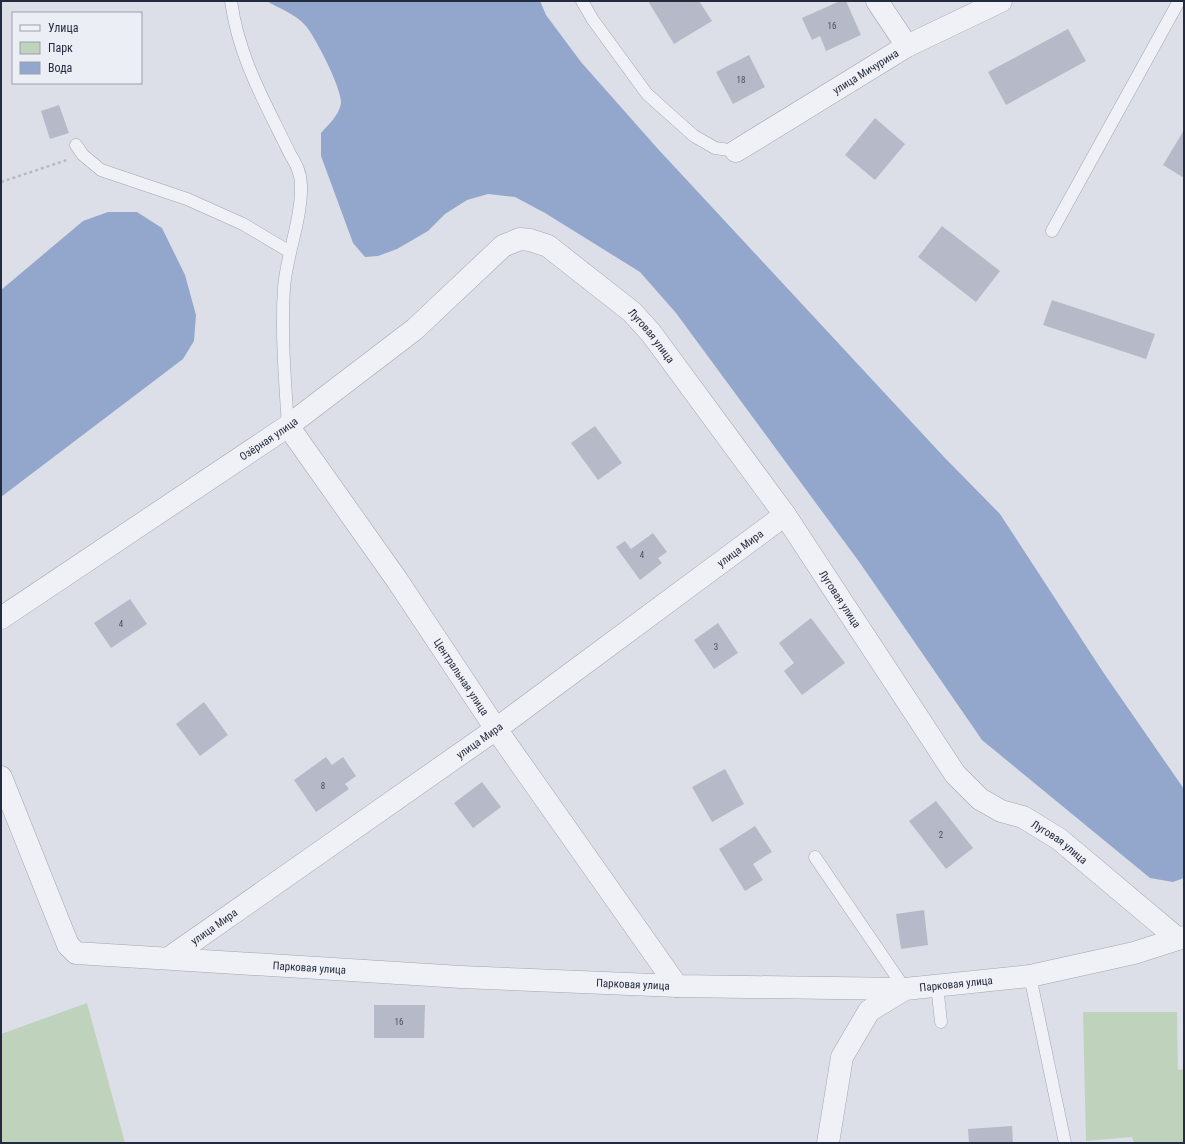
<svg xmlns="http://www.w3.org/2000/svg" width="1185" height="1144" viewBox="0 0 1185 1144" font-family="'Roboto Condensed',sans-serif">
<rect width="100%" height="100%" fill="#dcdfe8"/>
<path fill="#bfd2bc" d="M87,1003l38,140h-124v-109z
M1083,1012h94l1,58 6,-1v74h-50l-2,-6 -46,4z"/>
<path fill="#93a7cc" d="M266,1h274l6,14 35,47 77,87 286,308 56,57 103,158 81,117v89l-11,4 -23,-4 -168,-138 -122,-177 -184,-250 -36,-41 -95,-59 -30,-16 -27,-3 -21,6 -22,14 -17,17 -31,18 -19,7 -13,1 -12,-14 -32,-87v-23c7,-8 19,-19 20,-30 1,-14 -26,-67 -36,-78 -10,-11 -26,-17 -39,-24z
M108,212h29l25,16 23,47 11,40 -2,26 -11,18 -182,138v-207l82,-69z"/>
<path fill="#b6bac8" d="M648,1h51l13,20 -38,23z
M840,1h6l15,34 -35,16 -6,-15 -8,4 -10,-22z
M1068,29l18,32 -80,44 -18,-33z
M749,55l16,32 -32,17 -17,-32z
M59,105l10,28 -19,6 -9,-28z
M875,118l30,26 -30,36 -30,-25z
M1184,130v48l-21,-13z
M942,226l58,45 -24,31 -58,-45z
M1052,300l103,34 -9,25 -103,-34z
M595,426l27,37 -24,17 -27,-37z
M653,533l14,19 -9,6 4,5 -22,17 -24,-33 9,-6 6,8z
M130,599l17,25 -36,24 -17,-25z
M811,618l34,45 -43,32 -18,-24 10,-8 -15,-20z
M718,623l20,30 -24,16 -20,-29z
M204,702l24,33 -28,21 -24,-32z
M326,757l6,8 11,-8 13,19 -11,8 4,5 -33,23 -22,-32z
M725,769l19,35 -32,18 -20,-35z
M482,782l19,25 -28,21 -19,-25z
M936,801l37,47 -27,21 -37,-48z
M755,826l17,26 -19,12 10,16 -18,11 -26,-42z
M924,910l4,35 -27,4 -5,-35z
M374,1005h51l-1,33h-50z
M1012,1126l1,17h-44l-1,-14z"/>
<g fill="none" stroke-linecap="round" stroke-linejoin="round">
<defs>
<path id="service" d="M231,1c8,58 34,101 59,153 6,10 11,19 11,31 1,34 -14,68 -17,102 -3,47 1,93 4,139
M582,1l11,19 54,74 47,42 21,12 21,3
M76,145l7,10 18,15 86,29 56,25 47,28
M1052,231l127,-230
M815,857l90,132
M1030,976l35,167
M937,985l4,37"/>
<g id="minor">
<path d="M877,1l30,45"/>
<path id="s1" d="M736,151l171,-105 94,-45"/>
<path id="s2" d="M288,426l109,154 99,149 181,257"/>
<path id="s3" d="M1,618l287,-192 127,-97 88,-83 17,-7 10,1 18,6 84,66 19,21 134,182 170,259 25,25 21,12 22,6 36,22 119,100"/>
<path id="s4" d="M1,777l67,168 8,8 385,24 216,9 228,3"/>
<path id="s5" d="M169,958l327,-229 289,-214"/>
</g>
<g id="tertiary">
<path id="s6" d="M828,1143l14,-86 27,-46 36,-22 125,-13 104,-23 50,-16"/>
</g>
</defs>
<use href="#service" stroke="#a1a5b2" stroke-width="13"/>
<use href="#minor" stroke="#a1a5b2" stroke-width="23"/>
<use href="#tertiary" stroke="#a1a5b2" stroke-width="23"/>
<path stroke="#b6bac3" stroke-width="2.5" stroke-dasharray="3 3" stroke-linecap="butt" d="M1,182l66,-22"/>
<use href="#service" stroke="#eff1f6" stroke-width="12"/>
<use href="#minor" stroke="#eff1f6" stroke-width="22"/>
<use href="#tertiary" stroke="#eff1f6" stroke-width="22"/>
</g>
<g text-anchor="middle" stroke-width="3.5" stroke-linejoin="round" paint-order="stroke">
<g font-size="9" fill="#494f61">
<text x="832" y="29">16</text>
<text x="741" y="83">18</text>
<text x="642" y="558">4</text>
<text x="121" y="627">4</text>
<text x="716" y="650">3</text>
<text x="323" y="789">8</text>
<text x="941" y="838">2</text>
<text x="399" y="1025">16</text>
</g>
<g font-size="11" fill="#252b3f" stroke="#eceef5">
<text dy="4" stroke="none"><textPath href="#s1" startOffset="152">улица Мичурина</textPath></text>
<text dy="4" stroke="none"><textPath href="#s3" startOffset="811">Луговая улица</textPath></text>
<text dy="4" stroke="none"><textPath href="#s3" startOffset="322">Озёрная улица</textPath></text>
<text dy="4" stroke="none"><textPath href="#s5" startOffset="703">улица Мира</textPath></text>
<text dy="4" stroke="none"><textPath href="#s3" startOffset="1135">Луговая улица</textPath></text>
<text dy="4" stroke="none"><textPath href="#s2" startOffset="305">Центральная улица</textPath></text>
<text dy="4" stroke="none"><textPath href="#s5" startOffset="379">улица Мира</textPath></text>
<text dy="4" stroke="none"><textPath href="#s3" startOffset="1471">Луговая улица</textPath></text>
<text dy="4" stroke="none"><textPath href="#s5" startOffset="55">улица Мира</textPath></text>
<text dy="4" stroke="none"><textPath href="#s4" startOffset="426">Парковая улица</textPath></text>
<text dy="4" stroke="none"><textPath href="#s6" startOffset="234">Парковая улица</textPath></text>
<text dy="4" stroke="none"><textPath href="#s4" startOffset="750">Парковая улица</textPath></text>
</g>
</g>
<rect width="1185" height="1144" fill="none" stroke="#252b3f" stroke-width="4"/>
<rect x="12" y="12" width="130" height="72" fill="#eceef5" stroke="#9ca0ac"/>
<rect x="20" y="25" width="20" height="6" fill="#eff1f6" stroke="#9ca0ac"/>
<text x="48" y="32" font-size="12" fill="#252b3f">Улица</text>
<rect x="20" y="42" width="20" height="12" fill="#bfd2bc" stroke="#9ca0ac"/>
<text x="48" y="52" font-size="12" fill="#252b3f">Парк</text>
<rect x="20" y="62" width="20" height="12" fill="#93a7cc" stroke="#9ca0ac"/>
<text x="48" y="72" font-size="12" fill="#252b3f">Вода</text>
</svg>
